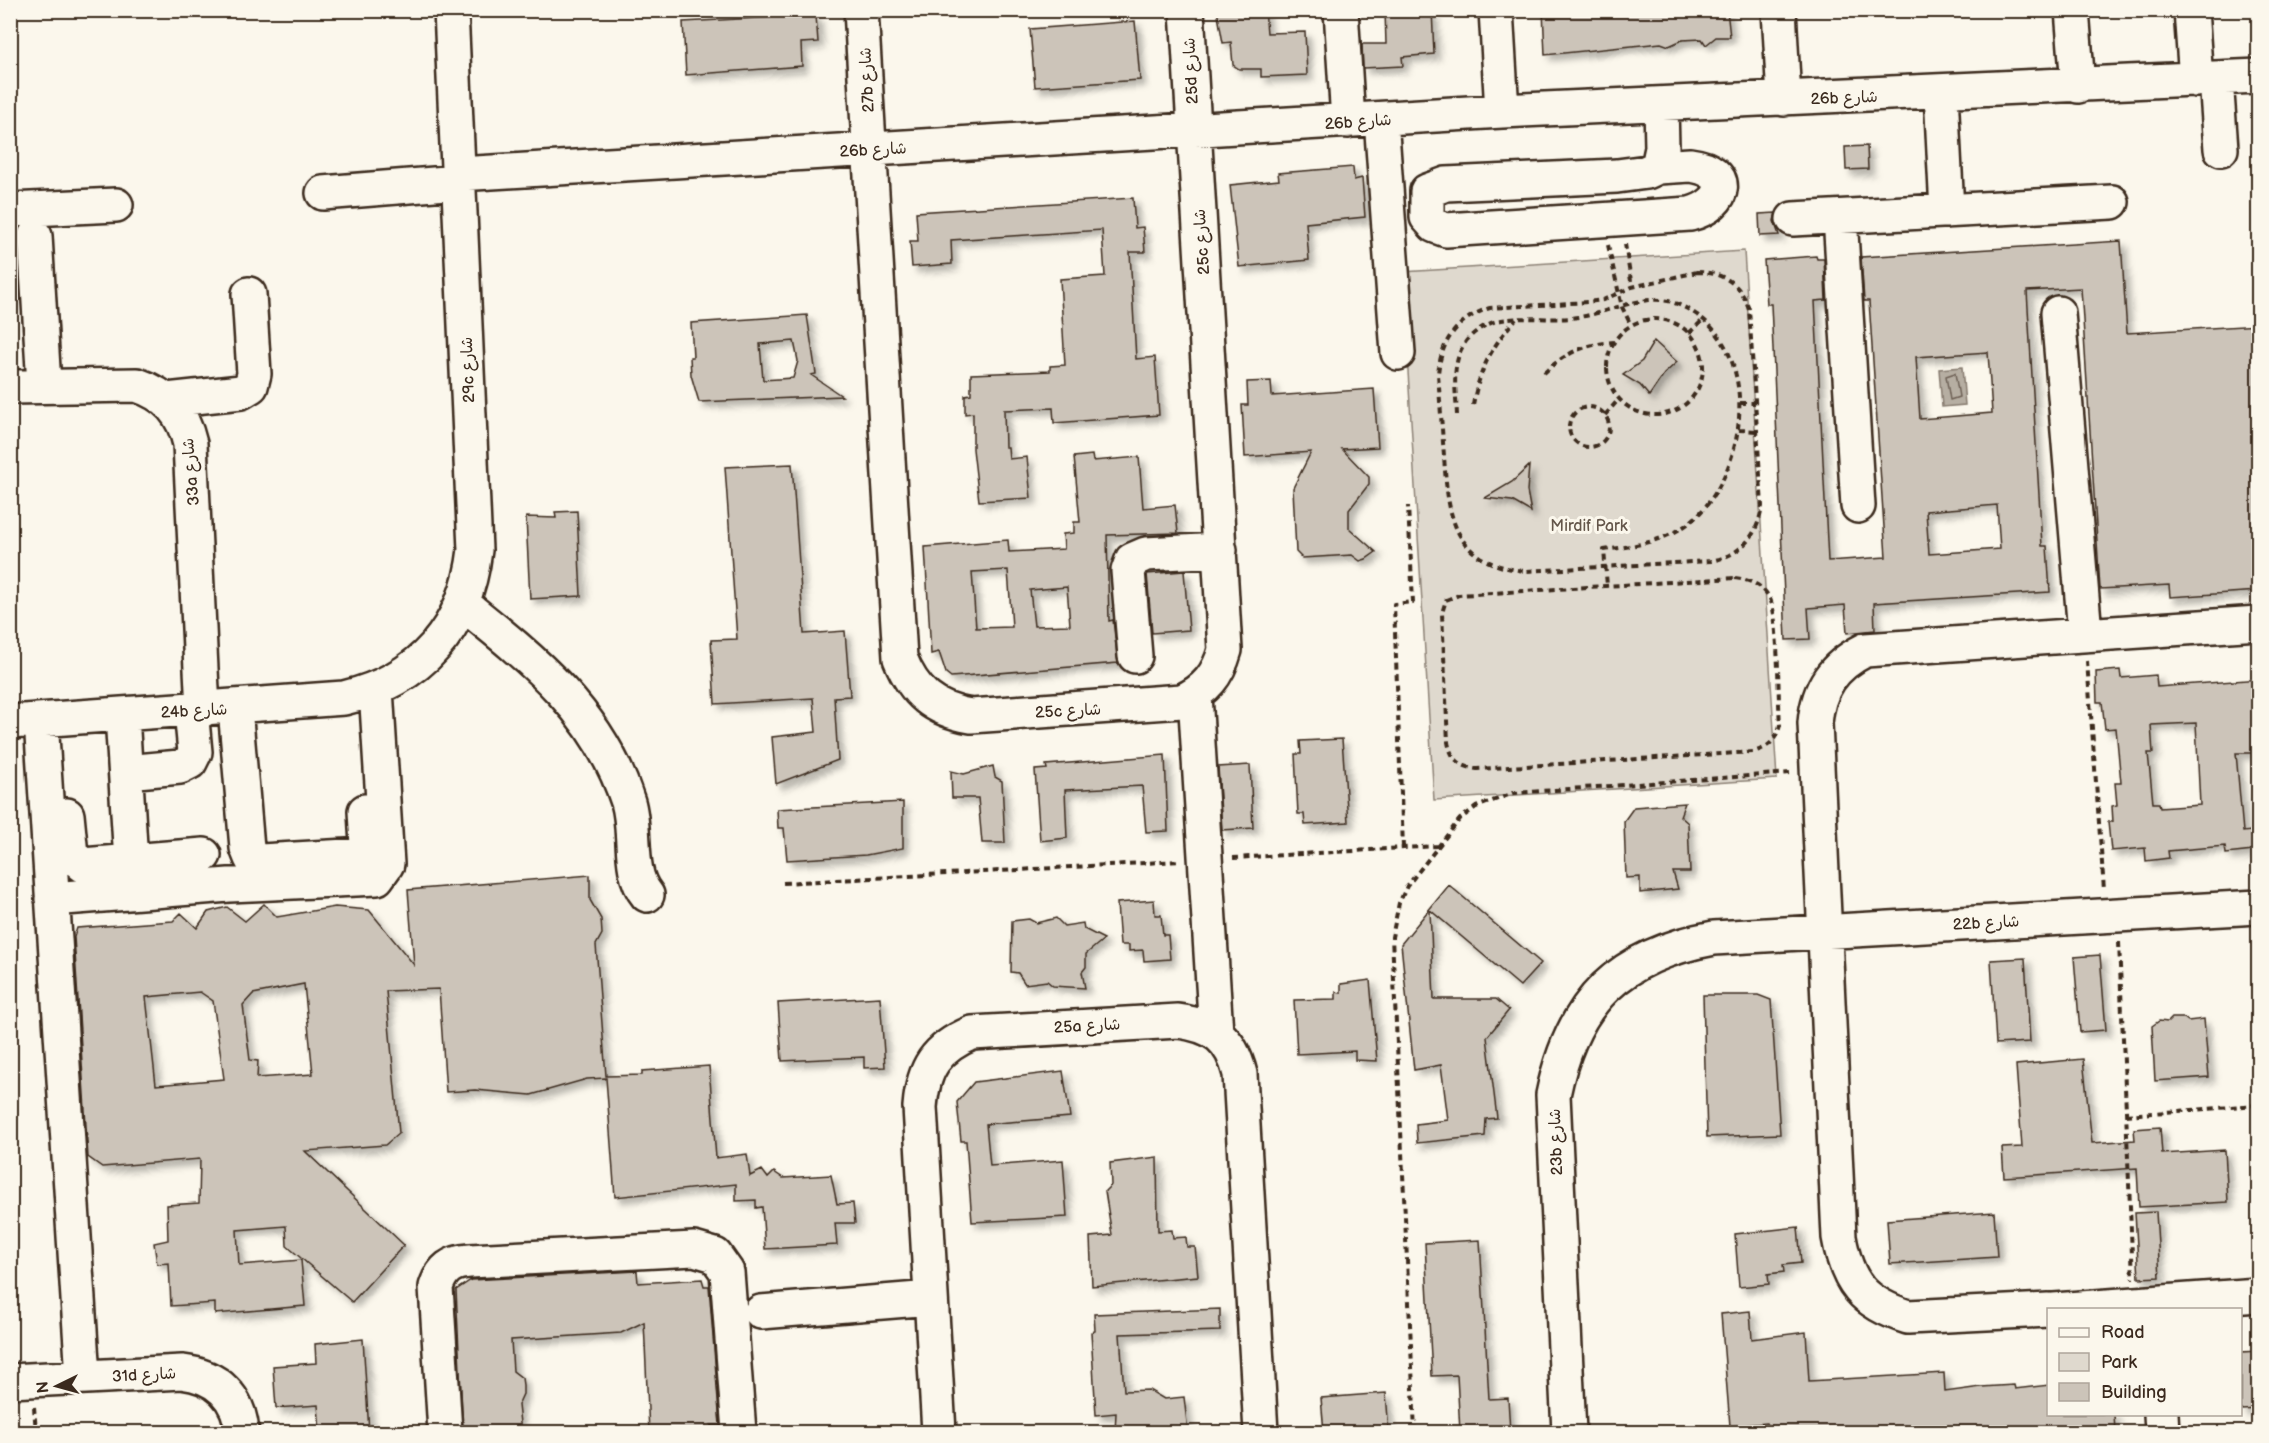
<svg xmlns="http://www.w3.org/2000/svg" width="2269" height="1443" viewBox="0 0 2269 1443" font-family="'Balsamiq Sans','Playpen Sans Arabic',sans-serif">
<defs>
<filter id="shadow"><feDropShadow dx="5.5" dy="5.5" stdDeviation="3" flood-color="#0004"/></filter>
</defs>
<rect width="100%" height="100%" fill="#fbf7ec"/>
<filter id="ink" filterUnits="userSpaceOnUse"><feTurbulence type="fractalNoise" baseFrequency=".0167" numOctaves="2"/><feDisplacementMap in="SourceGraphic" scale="12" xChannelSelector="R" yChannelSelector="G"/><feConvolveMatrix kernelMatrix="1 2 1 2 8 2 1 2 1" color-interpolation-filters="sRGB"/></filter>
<g filter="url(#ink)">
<path fill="#dfd9ce" stroke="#8d8276" stroke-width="1.5" d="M1744,251l33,528 -343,21 -32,-528z"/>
<path fill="#b6aea2" stroke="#85796d" stroke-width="1.5" d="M1962,367l3,38 -23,2 -3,-38z"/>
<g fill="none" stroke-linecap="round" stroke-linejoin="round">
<path stroke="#6c5f53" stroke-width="1.5" d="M1955,373l4,24 -9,3 -4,-24z"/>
</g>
<path fill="#ccc4b9" stroke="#3b2a1e" stroke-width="1.5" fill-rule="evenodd" filter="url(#shadow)" d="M1217,10h48l2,23 38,-1 2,43 -46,2v-8h-22l-6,-4 -2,-23 -8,1z
M1385,10h47l2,44 -32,3 1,9 -40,2 -1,-24h24z
M1543,10h184l3,27h-14l-10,8 -4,-6 -20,1 -13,6 -8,-3 -116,12z
M816,15l2,27 -17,1 1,23 -116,9 -3,-53z
M1135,21l5,59 -105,7 -5,-58z
M1867,146l1,23 -22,1 -1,-23z
M1353,167l1,13 8,-2 3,39 -59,6 3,37 -70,7 -9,-82 49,-5 -1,-7z
M1133,198l2,30 8,-1 2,25h-15l6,107 19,-2 4,58 -105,8 -1,-15 -49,2 1,37h3l1,12 18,-2 4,41 -52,3 -6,-52v-36l-8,1v-19l6,-1v-20l79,-3v-5l15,-1 -5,-86 45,-3 -3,-46 -151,10 1,24 -40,3 -2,-26h8l-2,-29z
M1776,213l-2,8 5,14 -19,1 -1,-22z
M2121,241l6,92 132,-8v266l-89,6 -1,-12 -69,4 -19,-301 -54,3 15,255h5l3,46 -176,11 1,27 -28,3 -2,-28 -37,3 2,31 -24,1 -15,-336h-4l-3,-44 52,-4 1,3h7l2,41 -11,1 13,260 58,-4 -17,-256h-5l-3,-44zM1988,352l4,61 -72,6 -4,-62zM1997,505l3,44 -71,5 -3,-43z
M807,315l9,59 -5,1 31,21 -143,6 -8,-27 -1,-18h3l-2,-34zM794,341l4,20 -5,17 -30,2 -3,-36z
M1654,341l23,21 -13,12 -15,22 -9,-11 -17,-10 19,-14z
M1271,381l1,15 102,-7 4,58 -36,2 27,28v7l-20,26v18l27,24 -10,7 -6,2 -8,-6 -50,3 -6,-6 -3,-64 18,-36 -66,5 -3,-52h6l-1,-23z
M1092,455l1,6 46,-4 4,51 32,-3 3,28 -71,2 2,86 4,-1 5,43 -167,14 -5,-4 -7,-21 -8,2 -6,-107 83,-7 1,12 55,-3 -1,-15 11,-1v-11h6l-6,-65zM1008,570l4,57 -36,1 -4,-56zM1067,587l3,38 -36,1 -4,-36z
M792,464l12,170 41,-3 5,65 -16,1 4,63 -62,24 -4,-47 44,-5 -3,-34 -98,6 -4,-64 26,-1 -12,-172z
M1529,466l-2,25 4,21 -19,-11 -27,-3 27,-16z
M577,511l4,85 -51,3 -4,-82 30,1 -1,-6z
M1184,571l5,59 -37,3 -5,-59z
M2120,670l1,8 35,-3 1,12 102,-8v74h-23l7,79 8,-1 2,20 -27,3 -1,-8 -57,5 1,7 -23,3 -1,-13 -34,3 -3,-29h5l-1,-16 5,-1 -2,-22h6l-5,-55 -11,1 -3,-27h-5l-1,-30zM2196,723l4,82 -40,3 -1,-5h-6l-5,-50h5l-2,-28z
M1342,739l6,83 -43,3 -1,-11h-6l-3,-60h6l-1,-13z
M1165,755l3,76 -22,1 -4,-46 -77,4 2,48 -27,3 -5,-71 12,-1 -1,-4z
M1250,765l3,63 -31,2 -4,-63z
M993,766l2,11 7,4 3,62h-23l-4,-45h-26l-1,-27 13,3z
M903,802v46l-37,7 -79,5 -3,-32h-6l-1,-19z
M1685,803l-5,13 8,7 2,49h-17l5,17 -38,4v-16l-14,1 -2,-57 10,-14z
M590,875v25l11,19 1,15 -6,11 10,131 36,-1v-4l67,-5 7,92 31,-4 3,22 12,-6 6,8 6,-6 9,6 48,-3 6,29 16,-1 2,20h-20l2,22 -72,4 -3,-42 -6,1v-8l-20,1v-17l-121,13 -9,-119 -19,1 -56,16 -56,-5 -29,2 -7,-103 -53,2 13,142 -14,12 -80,6 99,94 -52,57 -65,-56 -1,-20 -49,4 2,35 62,-5 4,46 -90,8v-11l-44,3 -2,-43 -12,1 -3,-21 14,-3 -1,-35 32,-2 1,-44 -98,8 -14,-10 -14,-220 3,-9 96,-7 8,-8 16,15 11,-16 19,-5 18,14 19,-17 13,13 58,-10 34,3 45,55 -6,-75zM304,984l9,90 -56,4 1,-17 -8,-1 -7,-55 10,-11zM200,992l13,9 11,78 -68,6 -10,-88z
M1449,885l92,78 -21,23 -90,-76 4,89h62l13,11 -22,27 10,81 -11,1 -1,17 -68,7 -1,-19 32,-4 -7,-55 -27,5 -13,-126z
M1154,900l1,15h6l2,20h5l2,24 -26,2 -1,-11 -14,1v-6h-9l-3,-42z
M1056,918l8,8 19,-3 1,6 20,10 -18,15v13l-4,5 3,16 -32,-2 -6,-5 -22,3 -7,-11 -7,-1 1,-51 17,-2 7,4z
M2100,955l6,75 -26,2 -6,-75z
M2025,958l5,84 -34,2 -5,-84z
M1370,980l7,81 -22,-1v-9l-58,3 -3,-54 42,-1v-7l5,1v-9z
M1703,995h55l13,5 9,134 -73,3z
M880,997l5,70 -21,1v-11l-82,4 -4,-58z
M2172,1018h12l4,3 16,-2 5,58 -54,4 -3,-55 7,-5 9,1z
M2083,1059l9,84 43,-3 -1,-11 26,-2 2,27 63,-4 3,52 -89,5 -2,-39 -133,9 -2,-29 20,-1 -6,-82z
M1063,1071l7,46 -84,7 4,42 73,-6 4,57 -95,5 -6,-81h-5l-4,-39 17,-20z
M1157,1157l1,74 14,-1 1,8 13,-1 1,10h8l3,29 -106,10 -2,-49 22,-2 -7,-44 6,-6 -1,-22z
M1994,1212l3,45 -107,7 -3,-44z
M2156,1212l4,65 -21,1 -4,-65z
M1798,1227l3,36 -18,2 1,7 -16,2 1,10 -30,3 -4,-53z
M1480,1240l9,159 19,-1 2,34h-50l-3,-57 -25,1 -7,-133z
M637,1271l1,12 64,-4 2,7h5l11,139h-9l1,7h-63l-5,-110 -23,11 -110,7 2,31 9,7 1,7v9l-5,11 3,27h-58l-7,-142 15,-10z
M1220,1309v22l-100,3 4,57 25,-1 15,9 20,-2 4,35h-73l1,-19 -20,2 -5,-83 4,-1 -1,-17z
M1750,1311l2,28 54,-7 3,49 135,-8 1,19 36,-5 33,-2 1,4 34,-4v29h65l1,18h-131l-1,-5 -73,5h-140l-3,-9 -37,3 -9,-112z
M363,1339l6,93h-49l-2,-27 -42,3 -3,-42 43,-3 -1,-19z
M2259,1351v58l-18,1v-58z
M1386,1393l3,39h-65l-3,-34z"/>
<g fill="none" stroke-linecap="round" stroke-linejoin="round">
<defs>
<path id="minor" d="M861,10l39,648c14,35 34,52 71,58l211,-15c24,-11 36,-26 43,-51l-38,-640
M1341,10l7,111
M1496,10l6,101
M1779,10l5,89
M2072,10l6,76
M2191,10l5,70
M2216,79l5,70
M1941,93l6,118
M1381,119l17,234
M1690,165c43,5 38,39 0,49l-244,16 -11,-4 -8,-9v-26l19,-7 171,-8 30,-4 11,-5z
M1658,167l4,-19 -1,-43
M459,174l1043,-63 756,-35
M323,193l136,-11
M10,210l106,-5
M1840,217l18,289
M1793,219l319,-17
M35,236l9,149
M2058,313l27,320
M10,387l127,-2c30,10 46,28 53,59l13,266
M167,400l74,-8 10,-6 3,-12 -5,-80
M463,604c70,56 136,108 165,198 9,29 -1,69 19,93
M1135,656l-7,-85 4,-11 14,-6 74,-4
M1195,695l21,338
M235,708l12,140 4,10 10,3 103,-6 3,-10 -2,-34
M122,715l9,147
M41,720l42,657
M10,722l334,-24c77,-18 122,-70 131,-148l-24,-540
M126,772l54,-5 10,-5 5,-10 -4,-42
M67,815l4,40 12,10 121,-10
M52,899l177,-14 148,-7 10,-14 -11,-175
M2048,1310l-140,7c-45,-14 -61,-34 -69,-80l-24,-514c3,-35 18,-57 50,-73l393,-27
M2054,1310l204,-15
M761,1312l170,-14
M10,1381l172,-9c35,4 57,24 60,60
M2161,1414l1,18
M445,1432l-9,-145c6,-18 15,-25 34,-26l224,-12 21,6 12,17 12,160
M939,1432l-19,-325c3,-39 16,-59 52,-74l206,-12c36,5 53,17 62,53l21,358
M1569,1432l-16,-337c19,-94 66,-140 161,-157l544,-31"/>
</defs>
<use href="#minor" stroke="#3b2a1e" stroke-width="38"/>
<path stroke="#3b2a1e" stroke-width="4" stroke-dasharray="6 4.5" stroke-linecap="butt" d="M1625,244l7,43
M1608,245l14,62 9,18
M1697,272c26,0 44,12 52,37l13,197c-4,30 -21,49 -51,55l-185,10c-73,-7 -78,-53 -82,-115 -2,-27 -4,-55 -6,-82 3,-34 20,-56 52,-66l98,-6 15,-2 29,-13z
M1607 367a48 48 0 1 1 96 0a48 48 0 1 1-96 0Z
M1689,333l14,-13
M1544,373c21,-20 41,-29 70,-31
M1740,403h15
M1473,405c6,-34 19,-60 43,-86
M1569 427a20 20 0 1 1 40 0a20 20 0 1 1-40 0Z
M1457,415c-1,-25 -7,-53 10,-75 8,-9 19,-16 30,-19 26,-6 55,0 82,-4 28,-4 61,-22 89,-16 12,3 26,11 36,19 57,49 40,159 -15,203 -25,19 -55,23 -85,27l3,36
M1605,415l14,-16
M1739,430l18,1
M1735,578c15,2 28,7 35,21 9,18 8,101 10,126 -4,16 -12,23 -27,27l-276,17c-17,-2 -26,-10 -29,-27l-6,-129 4,-13 13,-5z
M2087,661l17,229
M1403,848l-9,-244 19,-2 -5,-96
M1233,858l205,-12
M783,883l397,-22
M2119,942l14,337
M2126,1115l132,-10
M34,1407l2,25
M1415,1432l-23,-495 7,-34 8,-17 53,-67 16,-12 38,-14 276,-20"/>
<use href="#minor" stroke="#fbf7ec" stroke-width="33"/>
</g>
</g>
<g text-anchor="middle" stroke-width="6" stroke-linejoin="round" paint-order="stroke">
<g font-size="16" fill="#3b2a1e" stroke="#fbf7ec">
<text transform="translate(1190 71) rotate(-93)" y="6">25d شارع</text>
<text transform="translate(866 80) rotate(-93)" y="6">27b شارع</text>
<text transform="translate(1844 97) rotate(-2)" y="6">26b شارع</text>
<text transform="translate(1358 121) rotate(-4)" y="6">26b شارع</text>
<text transform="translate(873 149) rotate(-3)" y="6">26b شارع</text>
<text transform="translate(1201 242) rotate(-94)" y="6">25c شارع</text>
<text transform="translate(467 370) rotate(-92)" y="6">29c شارع</text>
<text transform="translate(190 472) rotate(-95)" y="6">33a شارع</text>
<text transform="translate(194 710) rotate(-3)" y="6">24b شارع</text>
<text transform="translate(1068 710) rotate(-3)" y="6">25c شارع</text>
<text transform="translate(1986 922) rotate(-3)" y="6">22b شارع</text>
<text transform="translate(1087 1025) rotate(-3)" y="6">25a شارع</text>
<text transform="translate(1555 1142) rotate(-92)" y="6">23b شارع</text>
<text transform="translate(144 1374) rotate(-3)" y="6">31d شارع</text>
</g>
<g font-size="16" fill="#64564a" stroke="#fbf7ec">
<text x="1589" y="531">Mirdif Park</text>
</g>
</g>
<rect width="2269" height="1443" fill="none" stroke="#fbf7ec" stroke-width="36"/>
<rect x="18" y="18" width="2233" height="1407" fill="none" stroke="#3b2a1e" stroke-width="2" filter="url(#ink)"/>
<rect x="2047" y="1308" width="195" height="108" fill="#fbf7ec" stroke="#aea59a" stroke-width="1.5"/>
<rect x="2059" y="1328" width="30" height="9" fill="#fbf7ec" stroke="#aea59a" stroke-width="1.5"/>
<text x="2101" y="1338" font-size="18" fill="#3b2a1e">Road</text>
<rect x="2059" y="1353" width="30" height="18" fill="#dfd9ce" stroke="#aea59a" stroke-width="1.5"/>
<text x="2101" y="1368" font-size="18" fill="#3b2a1e">Park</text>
<rect x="2059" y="1383" width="30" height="18" fill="#ccc4b9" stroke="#aea59a" stroke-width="1.5"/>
<text x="2101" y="1398" font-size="18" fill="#3b2a1e">Building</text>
<g transform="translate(57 1386) rotate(265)" stroke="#fbf7ec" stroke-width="4.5" paint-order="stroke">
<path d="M0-4.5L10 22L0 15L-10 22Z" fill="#3b2a1e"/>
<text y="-9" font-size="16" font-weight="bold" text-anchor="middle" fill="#3b2a1e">N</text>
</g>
</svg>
